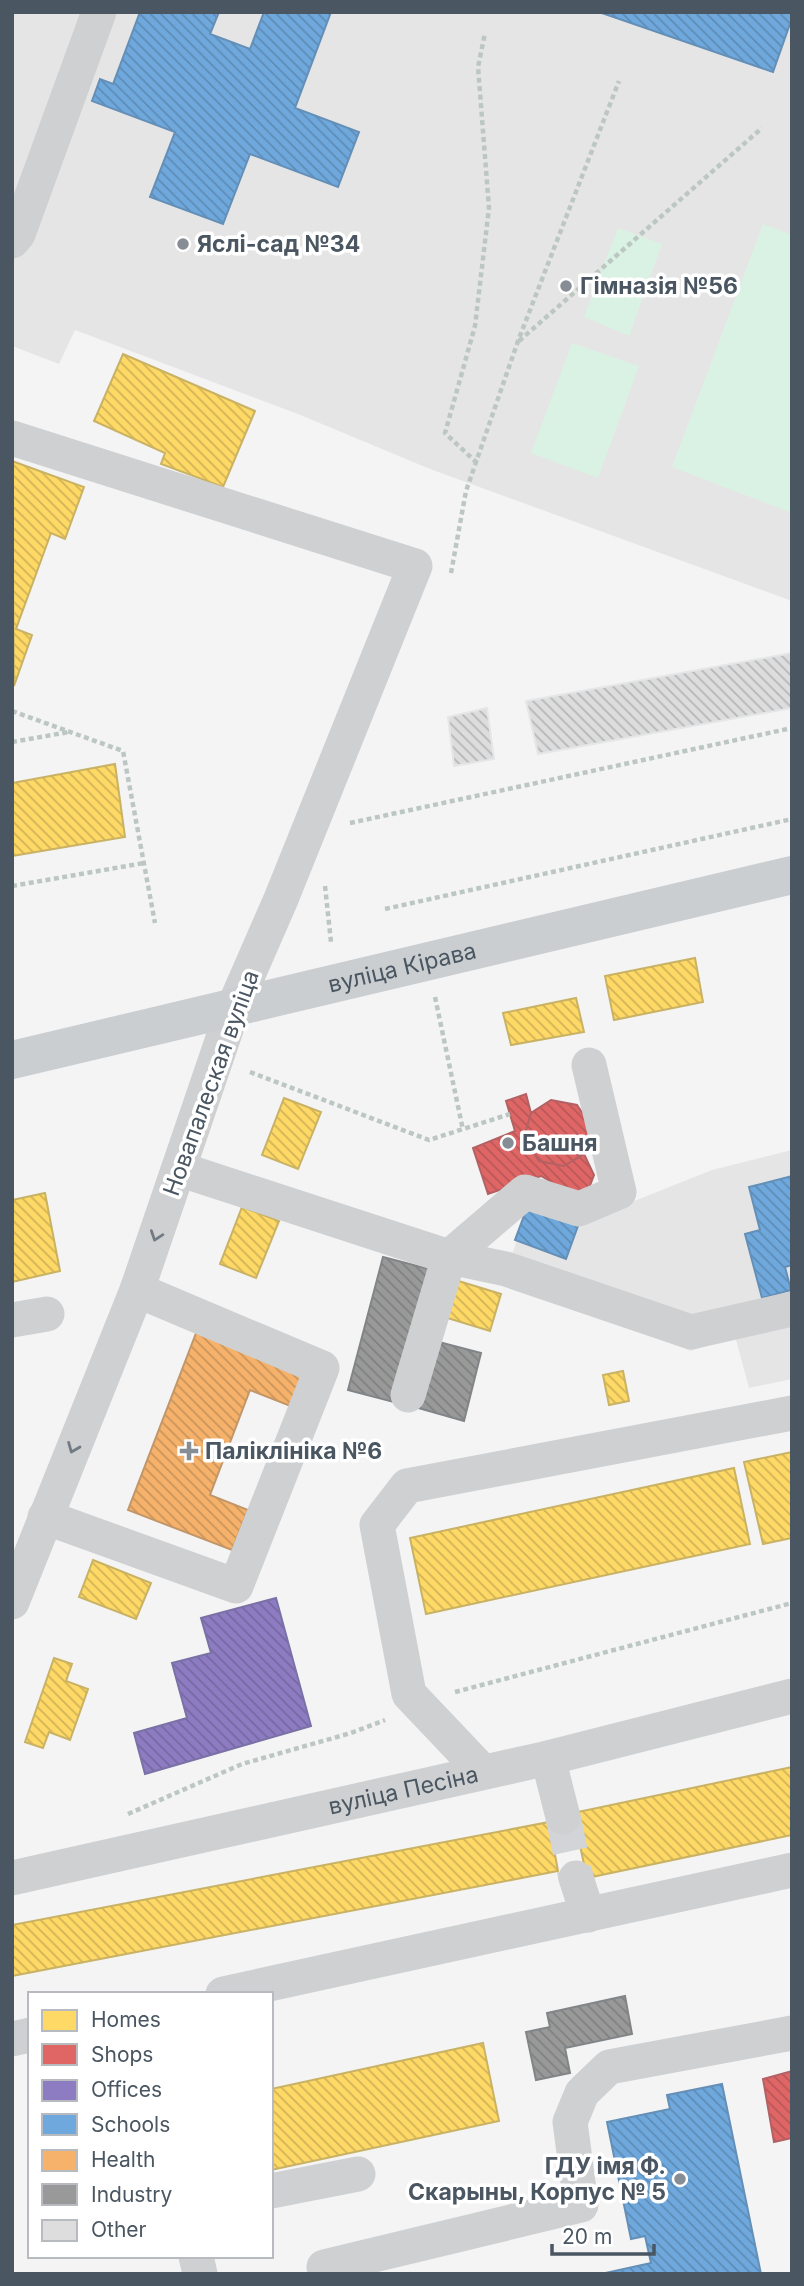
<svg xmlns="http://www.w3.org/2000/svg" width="804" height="2286" viewBox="0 0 804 2286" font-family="Inter,sans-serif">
<defs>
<pattern id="homes-back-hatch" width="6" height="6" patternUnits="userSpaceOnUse" patternTransform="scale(1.75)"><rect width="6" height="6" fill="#ffd966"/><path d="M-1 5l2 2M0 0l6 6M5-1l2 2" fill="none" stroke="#d0b357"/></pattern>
<pattern id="shops-back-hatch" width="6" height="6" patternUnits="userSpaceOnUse" patternTransform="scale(1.75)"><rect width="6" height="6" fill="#e06666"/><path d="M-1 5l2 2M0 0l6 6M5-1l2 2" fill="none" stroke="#b85757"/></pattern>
<pattern id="offices-back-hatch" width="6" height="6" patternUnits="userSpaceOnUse" patternTransform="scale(1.75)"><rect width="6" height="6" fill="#8e7cc3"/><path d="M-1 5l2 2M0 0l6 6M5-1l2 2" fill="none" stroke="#7668a2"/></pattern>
<pattern id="schools-back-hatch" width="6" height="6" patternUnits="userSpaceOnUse" patternTransform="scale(1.75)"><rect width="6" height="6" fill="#6fa8dc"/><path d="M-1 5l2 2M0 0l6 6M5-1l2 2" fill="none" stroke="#5d8cb6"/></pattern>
<pattern id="health-back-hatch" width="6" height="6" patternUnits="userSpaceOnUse" patternTransform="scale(1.75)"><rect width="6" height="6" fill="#f6b26b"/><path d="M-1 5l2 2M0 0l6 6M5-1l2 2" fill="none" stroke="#c9945b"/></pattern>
<pattern id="industry-back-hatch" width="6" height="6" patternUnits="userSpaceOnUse" patternTransform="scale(1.75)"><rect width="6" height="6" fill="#999"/><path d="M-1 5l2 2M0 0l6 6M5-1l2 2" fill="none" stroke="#7f8080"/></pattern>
<pattern id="building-back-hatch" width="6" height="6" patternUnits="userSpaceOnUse" patternTransform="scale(1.75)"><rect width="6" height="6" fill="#ddddde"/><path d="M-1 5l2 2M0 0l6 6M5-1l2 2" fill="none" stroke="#b5b6b7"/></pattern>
</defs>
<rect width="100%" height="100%" fill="#f4f4f4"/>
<path fill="#e6e5e6" d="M12,12h780v589l-362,-132 -132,-55 -223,-84 -16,34 -47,-18z
M792,1150v229l-43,9 -14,-52 -44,15 -187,-71 24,-75 51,18 133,-53z"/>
<path fill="#d9f2e3" d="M763,224l29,11v278l-120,-46z
M618,228l44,16 -33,92 -45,-19z
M572,343l67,23 -41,112 -67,-25z"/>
<path fill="url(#homes-back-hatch)" stroke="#c9b264" stroke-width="2" d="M123,354l132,57 -32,76 -62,-23 4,-11 -71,-32z
M12,461l72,26 -19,52 -14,-6 -35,96 16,6 -18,51z
M115,764l10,73 -113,19v-73z
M695,958l8,44 -89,18 -9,-44z
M576,998l8,34 -73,13 -8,-32z
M284,1098l37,14 -23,57 -36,-14z
M45,1193l15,78 -48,11v-82z
M242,1207l37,14 -23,57 -36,-14z
M452,1279l49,15 -11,37 -49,-15z
M623,1371l6,30 -20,4 -6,-30z
M792,1452v86l-29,6 -19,-82z
M734,1468l16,76 -324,70 -16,-76z
M93,1560l58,23 -15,36 -57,-22z
M54,1658l18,6 -6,17 22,8 -18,51 -21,-8 -6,16 -18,-6z
M792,1767v68l-205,43 -14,-65z
M549,1822l9,49 -546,105v-51z
M483,2043l16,78 -228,49v-81z"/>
<path fill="url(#shops-back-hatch)" stroke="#b36164" stroke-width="2" d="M526,1094l5,19 -7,24 15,24 25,5 20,-12 10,21 -10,26 -43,-25 -53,18 -15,-46 42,-17 -9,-30z
M551,1100l26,5 14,21 -7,28 -20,12 -25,-5 -15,-24 7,-24z
M792,2071v67l-18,4 -11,-63z"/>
<path fill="url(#offices-back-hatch)" stroke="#7a71a6" stroke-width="2" d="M276,1598l35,128 -166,48 -11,-41 53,-15 -15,-55 39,-10 -10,-35z"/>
<path fill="url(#schools-back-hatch)" stroke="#648fb7" stroke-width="2" d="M140,12h79l-9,22 40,15 14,-37h67l-36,96 64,24 -21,55 -88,-33 -27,70 -73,-27 25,-65 -83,-31 8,-22 13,5z
M599,12h193v6l-19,54z
M792,1176v89l-7,2 6,23 -29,8 -17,-64 15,-4 -11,-43z
M528,1205l51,18 -13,36 -51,-19z
M722,2084l39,190h-160l50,-11 -6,-27 -14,3 -24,-117 63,-13 -3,-14z"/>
<path fill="url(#health-back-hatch)" stroke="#c29668" stroke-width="2" d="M198,1328l109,42 -14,37 -43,-17 -40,105 38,15 -16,40 -104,-40z"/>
<path fill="url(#industry-back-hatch)" stroke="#818588" stroke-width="2" d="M383,1257l46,12 -35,133 -46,-12z
M435,1341l46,12 -17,68 -49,-14z
M625,1996l7,38 -67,14 5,25 -34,7 -10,-48 24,-5 -3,-14z"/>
<path fill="url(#building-back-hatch)" stroke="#e5e6e7" stroke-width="2" d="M792,653v55l-254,46 -12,-53z
M487,708l7,51 -40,7 -6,-49z"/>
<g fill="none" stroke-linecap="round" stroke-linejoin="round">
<path stroke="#d2d4d7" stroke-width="35" stroke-dasharray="35 18" stroke-linecap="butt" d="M563,1817l13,61"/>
<path stroke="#bcc7c4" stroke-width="4.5" stroke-dasharray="5 3.5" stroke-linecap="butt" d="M519,341l243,-213
M477,463l-32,-30 30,-107 14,-118 -11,-141 7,-34
M451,573l15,-82 52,-150 101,-260
M12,711l111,40 32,172
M12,742l57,-10
M350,823l442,-95
M12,886l132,-23
M325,886l6,56
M385,909l407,-90
M435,997l28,133
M250,1072l179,68 81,-26
M455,1692l337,-89
M128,1814l114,-50 109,-31 34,-13"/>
<g stroke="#ced0d2" stroke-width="35">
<path d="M12,241l6,-7 81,-222"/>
<path d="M12,438l403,128 -134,333 -48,110 -96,281 -125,312"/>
<path d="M179,1169l270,88 57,12 185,63 101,-23"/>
<path d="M12,1320l35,-6"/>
<path d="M408,1395l41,-138 76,-65 54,17 40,-17 -30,-127"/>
<path d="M45,1517l191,69 86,-218 -185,-78"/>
<path d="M548,1758l15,59"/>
<path d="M483,1772l-74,-78 -32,-169 30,-39 385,-73"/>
<path id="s1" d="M12,1878l536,-120 244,-62"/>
<path d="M576,1878l12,37"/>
<path d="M223,1994l569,-124"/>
<path d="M12,2039l18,-4"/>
<path d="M271,2191l87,-17"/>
<path d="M196,2256l4,18"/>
<path d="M324,2267l257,-62 -11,-83 12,-29 27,-26 183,-34"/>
</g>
<path stroke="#caced1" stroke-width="38" id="s2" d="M12,1060l780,-185"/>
</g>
<defs><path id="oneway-chevron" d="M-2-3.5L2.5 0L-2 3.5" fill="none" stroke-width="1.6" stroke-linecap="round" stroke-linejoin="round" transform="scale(1.75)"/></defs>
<g stroke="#727b83">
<use href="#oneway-chevron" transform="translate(156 1236) rotate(109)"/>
<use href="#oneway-chevron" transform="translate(73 1448) rotate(112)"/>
</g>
<g fill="#868d94" stroke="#fff" stroke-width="2.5">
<circle cx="183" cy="244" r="7"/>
<circle cx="566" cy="286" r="7"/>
<circle cx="508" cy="1143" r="7"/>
<path d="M185.5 1440.5h7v7h7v7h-7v7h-7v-7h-7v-7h7z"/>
<circle cx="680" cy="2179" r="7"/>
</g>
<g text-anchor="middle" stroke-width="7" stroke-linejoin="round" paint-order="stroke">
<g font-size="23" font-weight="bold" fill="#4a5661" stroke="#fff" text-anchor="start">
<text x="197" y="252">Яслі-сад №34</text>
<text x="580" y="294">Гімназія №56</text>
<text x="522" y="1151">Башня</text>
<text x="205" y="1459">Паліклініка №6</text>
<text x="666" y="2174" text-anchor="end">ГДУ імя Ф.<tspan x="666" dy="26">Скарыны, Корпус № 5</tspan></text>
</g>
<g font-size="23" fill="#4a5661" stroke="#fff">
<text dy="8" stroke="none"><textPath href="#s2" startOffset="401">вуліца Кірава</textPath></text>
<text transform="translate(211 1083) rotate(-70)" y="8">Новапалеская вуліца</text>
<text dy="8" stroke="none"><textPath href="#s1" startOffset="401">вуліца Песіна</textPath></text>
</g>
</g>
<rect width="804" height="2286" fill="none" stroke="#4a5661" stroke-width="28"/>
<rect x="28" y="1992" width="245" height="266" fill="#ffffff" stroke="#b7bbc0" stroke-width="2"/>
<rect x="42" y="2010" width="35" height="21" fill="#ffd966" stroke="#b7bbc0" stroke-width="2"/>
<text x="91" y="2027" font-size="21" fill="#4a5661">Homes</text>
<rect x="42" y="2044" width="35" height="21" fill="#e06666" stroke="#b7bbc0" stroke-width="2"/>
<text x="91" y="2062" font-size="21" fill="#4a5661">Shops</text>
<rect x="42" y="2080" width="35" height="21" fill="#8e7cc3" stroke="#b7bbc0" stroke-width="2"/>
<text x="91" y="2097" font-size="21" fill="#4a5661">Offices</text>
<rect x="42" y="2114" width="35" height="21" fill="#6fa8dc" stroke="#b7bbc0" stroke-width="2"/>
<text x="91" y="2132" font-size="21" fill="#4a5661">Schools</text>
<rect x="42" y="2150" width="35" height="21" fill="#f6b26b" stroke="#b7bbc0" stroke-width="2"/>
<text x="91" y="2167" font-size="21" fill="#4a5661">Health</text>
<rect x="42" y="2184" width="35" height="21" fill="#999999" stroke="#b7bbc0" stroke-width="2"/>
<text x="91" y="2202" font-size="21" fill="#4a5661">Industry</text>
<rect x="42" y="2220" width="35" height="21" fill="#ddddde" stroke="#b7bbc0" stroke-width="2"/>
<text x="91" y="2237" font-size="21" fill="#4a5661">Other</text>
<path d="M552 2244v10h102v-10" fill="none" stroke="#4a5661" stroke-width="3.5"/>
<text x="562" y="2244" font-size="21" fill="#4a5661" stroke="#ffffff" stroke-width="5" paint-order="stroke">20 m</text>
</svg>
